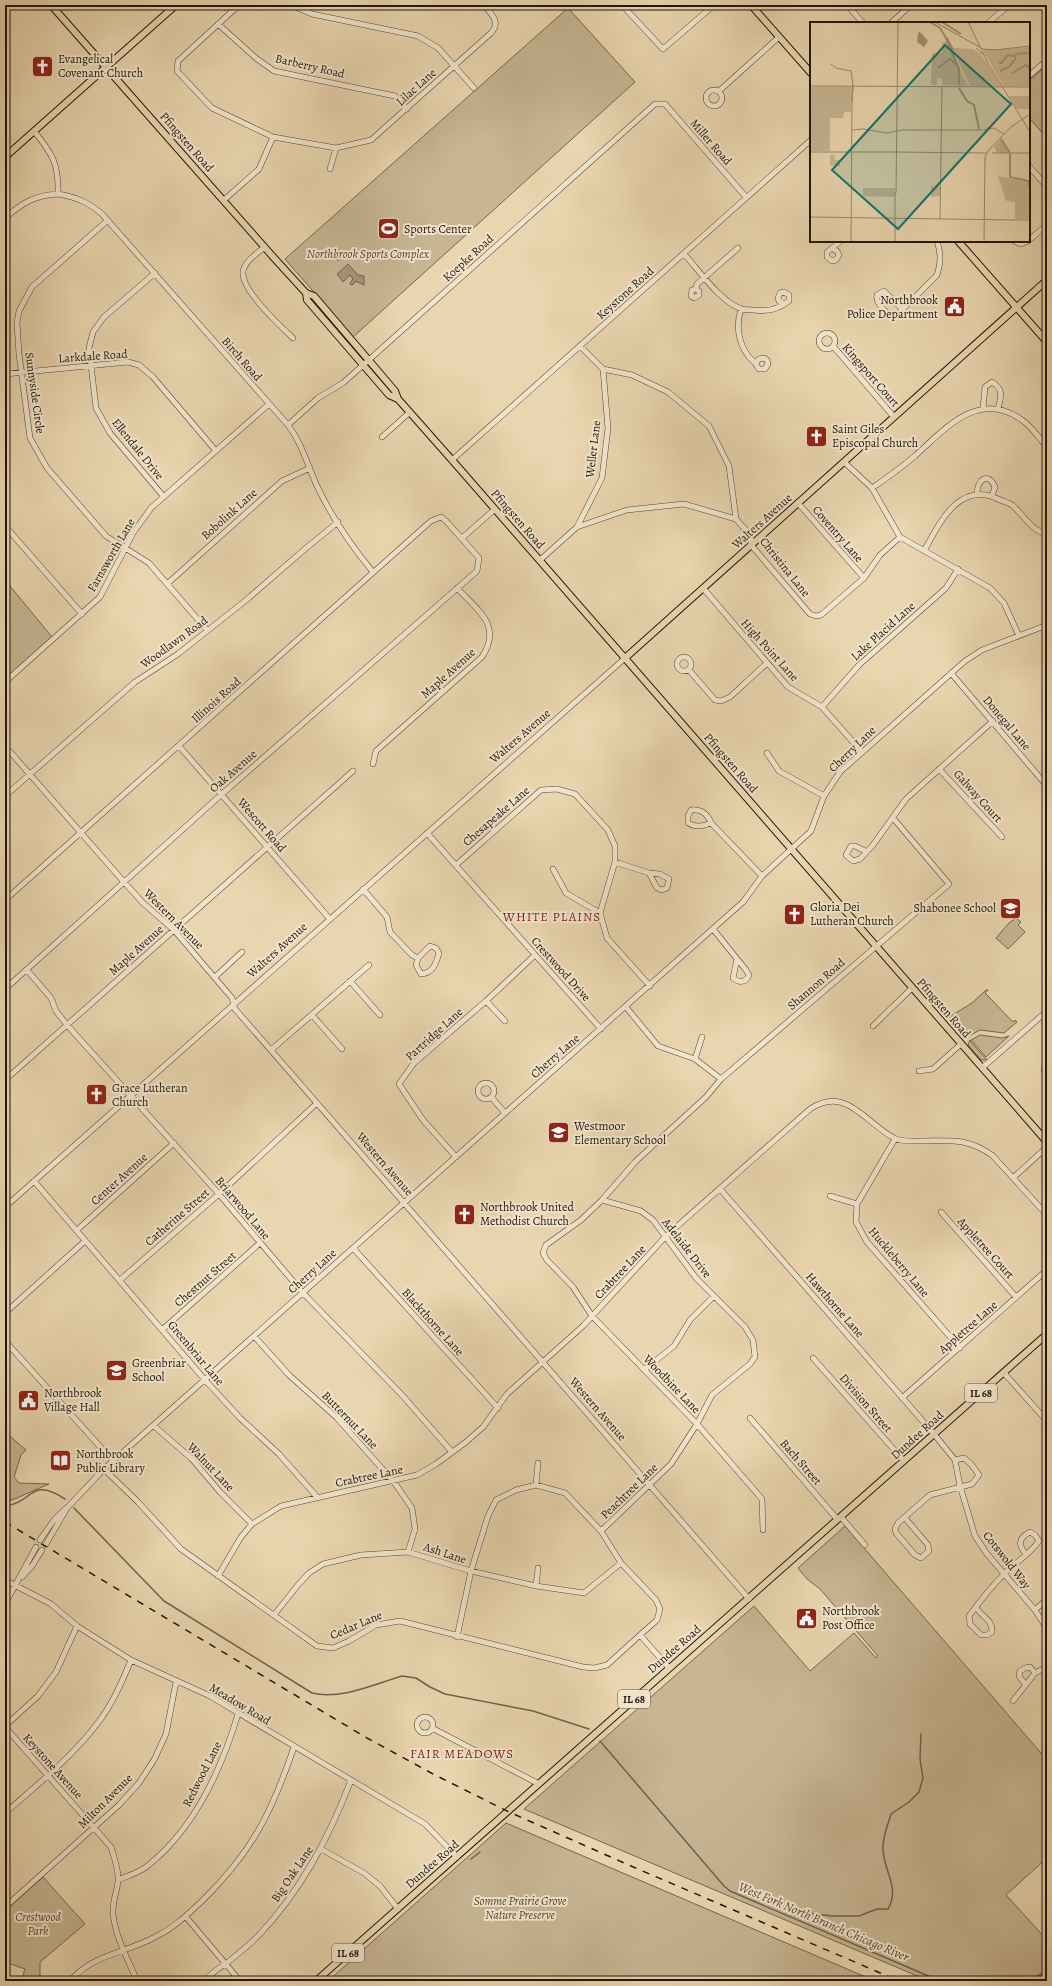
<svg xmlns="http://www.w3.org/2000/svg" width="1052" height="1986" viewBox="0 0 1052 1986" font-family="Alegreya,serif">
<rect width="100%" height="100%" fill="#e9d5af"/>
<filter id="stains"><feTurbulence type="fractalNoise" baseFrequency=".005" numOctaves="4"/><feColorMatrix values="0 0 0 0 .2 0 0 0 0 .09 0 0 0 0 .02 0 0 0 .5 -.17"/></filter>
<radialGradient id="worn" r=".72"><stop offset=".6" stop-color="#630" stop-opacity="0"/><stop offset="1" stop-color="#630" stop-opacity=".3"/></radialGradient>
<path fill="#c7b593" stroke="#746650" d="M568,8l67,74 -282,255 -68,-78z
M1047,65v73l-18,-20v-37z
M5,580l47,57 -47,42z
M1016,918l5,4 -3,3 7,7 -17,17 -12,-11 13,-15z
M986,990h2l-3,3 28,29 2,-2 2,2 -13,11 -24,-3 -13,7 -18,-20 23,-14z
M980,1035l22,3 7,-2 -23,21 -15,-17z
M970,1040v1l17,19h-6l-13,-15z
M5,1432l21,18 -5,5 -7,22 5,6 30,1 -37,16h-7z
M845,1526l202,234v98l-41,37 41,45v41h-118l-405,-172 230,-203 56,65 44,-38 22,25 2,-2 -58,-67 -13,-10 -9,-11z
M506,1823l369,158h-547z
M43,1877l42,47 -45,38v19h-19l4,-12 -20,-7v-51z"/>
<path fill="#a59478" stroke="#70624d" d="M333 255a5 5 0 1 1 10 0a5 5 0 1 1-10 0Z
M348,264l10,11 6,1v9l-9,-4 -1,3 -3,1 -1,-2 3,-4 -3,-4 -7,7 -6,-8z"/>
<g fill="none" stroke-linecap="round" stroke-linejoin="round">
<path stroke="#70624d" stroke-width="1.5" d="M5,1506c29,-3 24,-30 60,-7
M74,1508l90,93 148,92c29,7 63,-9 90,-17l14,2 14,9 15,7 88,17 56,18
M600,1741l124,145 6,5 210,90
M471,1859l9,-7
M795,1916l4,-4 33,4h27l18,-7h11c13,-22 -6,-40 -5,-62 0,-11 5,-23 8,-33l18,-12 10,-10 4,-14 -3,-19 1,-25
M1030,1981l17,-11"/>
<defs>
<path id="minor" d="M239,5l-61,56 -1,10 35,37 61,29 63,11 35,-8 120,-107c10,-11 1,-18 -7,-28
M291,5l21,9 106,22 20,12 36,40
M622,5l41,44 51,-44
M847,5l16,18
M55,10l6,-5
M891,23l20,-18
M988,23l21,-18
M218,24l39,35 17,12 121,25 12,13
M1029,76l18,-16
M706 98a8 8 0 1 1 16 0a8 8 0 1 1-16 0Z
M719,91l60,-54
M1029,166l18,21
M330,169l6,-21
M58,194c18,3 30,8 44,20l186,211c15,20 19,40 30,63 14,29 34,59 55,84
M224,200l35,-31 14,-32
M5,218c17,-15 30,-23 53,-24 1,-30 -6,-41 -24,-63
M108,220l-76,67 -13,24 -2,12 2,31 11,84 17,30 59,68 43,27 58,67
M1029,240l18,-15
M1014,241l7,3 7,-3
M265,247c-8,6 -21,15 -22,25 -2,18 37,54 50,66
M833,249l4,2 2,4 -3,5 -4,1 -5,-4v-5l14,-11
M684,254c14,15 37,49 58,55 4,1 8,1 12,1 13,2 25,-1 35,-9v-6l-5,-3 -4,1 -2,5 1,3 5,3
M155,273l-51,44 -11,15 -4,16 7,60 14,25 54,64
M696,289l3,2v4l-5,3 -3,-2 1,-6 4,-1 1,-5 41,-36
M741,309c-6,18 -2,40 13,53 2,1 3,5 5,7h6l3,-5 -1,-4 -3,-2 -5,1 -3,4
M902,309l-18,-18 -7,4c-2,8 9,18 15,21l6,-2 39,-39c4,-13 4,-22 0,-34
M819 341a8 8 0 1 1 16 0a8 8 0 1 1-16 0Z
M580,346l23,23 29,6 36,17 41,34 20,40 7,53 15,17v9l59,69 6,2 5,-1 43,-37 16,-23 20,-18
M833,346l61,71
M5,374l123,-12 11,3 14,12 63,74
M983,409l2,-22 7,-5c12,7 9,15 6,27
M288,425l30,-27 25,-15 312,-279h10l81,93
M382,437l28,-25
M452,460l359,-320
M844,462l28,26 28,49 90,51 14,15 15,33
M872,488c15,-10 30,-21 44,-33 30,-27 63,-66 106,-35 10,7 17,18 25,27
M977,494c0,-14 11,-23 18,-7l-3,9
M798,503l66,75
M5,526l77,88
M577,527l25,-49 6,-50 -5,-59
M462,538l33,-29
M924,551c15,-27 35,-71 74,-52 4,2 10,3 14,6 12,10 18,25 35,29
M540,560l37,-33 50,-17 57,-6 52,15
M167,584l115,-103 28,-13
M703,588l85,99 34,20 40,45
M677 664a7 7 0 1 1 14 0a7 7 0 1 1-14 0Z
M689,670l26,30 6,1 9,-4 37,-34
M951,673l96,113
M5,682l95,-85 33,-64 18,-25 118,-104
M822,707l37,-42 87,-77 12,-19
M5,746l119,136 19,21 31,27 58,68 3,11 514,590
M179,746l150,172
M767,753l12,18 45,25
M373,764l3,-13 106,-94c21,-32 -5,-47 -25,-69
M939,769l63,68
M5,796l130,-114 43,-28 67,-53 60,-52 33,-27
M711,823c-8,3 -15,5 -23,0v-7l3,-6c10,-1 16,3 20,13l51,53
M427,833l174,196
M865,851l-10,-5h-4l-5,9 7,6 7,-2 13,-14 33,-46 87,-78
M615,862l34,11 8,15 5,2 5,-2 2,-9 -9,-5 -11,-1
M456,865l85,-75 16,-1 18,5 33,36 7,16v16l-15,51 7,25 43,48
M553,869l13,24 34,20
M363,889l24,28 3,15 22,23 6,3 -2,7 5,9c12,-1 15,-10 18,-21l-3,-5 -6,-2 -12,12
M5,900l426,-379 10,-4 5,4 33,37 -2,13 -255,223 -217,195
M713,929l33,41 3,5c-3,8 -10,8 -16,3l4,-19
M27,970l24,28 5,13 11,14 152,169 84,99 99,102 50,57
M215,977l27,-25
M350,981l30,34
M486,1001l19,20
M626,1007l32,39 37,13 26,20
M312,1015l30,34
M873,1026l39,-38
M271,1050l98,-85
M695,1059l7,-22
M982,1068l65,-57
M1044,1070l3,-11
M919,1071l14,-2 28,-25
M5,1080l348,-309
M478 1091a8 8 0 1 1 16 0a8 8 0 1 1-16 0Z
M491,1097l14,16
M895,1139l-38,65 -1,18 11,20 93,106
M456,1157l-33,-37 -24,-36 15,-21 72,-62 49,-46
M1014,1177l33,-30
M34,1181l171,199 35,38 39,36 38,43
M720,1189l214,245 21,26 5,26 15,50 12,18 48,56 12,19
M830,1196l27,8
M5,1207l619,-548
M941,1212l75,85
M77,1230l97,-87
M353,1248l145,160
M120,1280l99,-86 98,-91
M5,1313l80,-72
M163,1329l97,-86
M254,1336l35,39 48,43 57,64 18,26 3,21 -7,23
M5,1341l108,120
M813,1358l91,103
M644,1370l30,-24 16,-26 24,-24
M1004,1373l43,48
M902,1398l145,-128
M750,1418l87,101
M154,1426l38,33 28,33 32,32
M104,1469l34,33 43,47 136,97 16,2 16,-7 27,-16 24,-4 183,46 11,1 13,-3 33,-30
M536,1485l2,-22
M841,1517l24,28
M905,1518l23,27 1,6 -8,7 -6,-3 -19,-22 -1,-4 3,-6 32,-28 42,-11 7,-9 -8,-11 -7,-6 -9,2
M763,1530l-1,-31 -65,-75 -105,-108 -19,-29 -26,-27 -4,-7 3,-8 35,-25 21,-20 34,-39 70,-64 15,-18 228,-195 -56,-66
M601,1531l70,-67 26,-40 15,-29 38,-31 5,-7 -2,-17 -8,-13 -49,-49 -43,-58 -12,-9 -39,-11
M40,1540l14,-20 11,-11
M46,1544l21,-36 37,-39 639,-567 19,-26 49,-45 13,-35 16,-24 125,-111 17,-11 65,-25
M218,1576l23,-39 11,-13 29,-18 136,-31 19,-11 30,-22 17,-15 24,-33 76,-68 83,-90 144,-127c37,-24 55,14 84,29 7,4 17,3 25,3 31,0 46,-4 73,14l55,60
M22,1577l10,-11 10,-16
M5,1580l46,24 26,22 54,34 79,36 215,128 32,33
M536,1586l2,-18
M5,1604l31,-57
M976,1607c5,10 17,12 16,25l-5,3h-6l-11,-11 -1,-8c11,-15 23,-30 36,-43 11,-11 25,-19 34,-32l-4,-6 -5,-3c-12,6 -12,13 -4,22
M1035,1610l12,-11
M274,1615l24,-30 11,-12 14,-9 38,-9 47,-3 63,19 65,15 48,7 37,-30
M457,1637l14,-66 17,-55 8,-16 20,-10 20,-5 29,8 36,38 20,32 35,37 4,9 -3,11 -17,15 29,33
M1025,1684l-6,-8 1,-5 5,-3 5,-1 5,6
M1013,1701l22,-28 12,-6
M417 1725a8 8 0 1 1 16 0a8 8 0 1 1-16 0Z
M5,1726l33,-30 18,-24 21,-46
M5,1727l106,120c3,10 8,23 7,34 -1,11 -6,21 -5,33 3,25 15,45 24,67
M432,1728l107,56
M5,1813c32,-28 66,-55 92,-89 15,-19 25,-42 34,-64
M321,1849l43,24 16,13 18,23
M118,1880c9,-4 20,-7 28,-13 48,-37 75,-96 92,-153
M5,1907l114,-102 20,-22 15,-23 12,-26 10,-52
M186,1917l54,64
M70,1981c23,-27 56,-28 85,-44 19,-9 33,-23 48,-37 49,-48 69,-88 91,-153
M205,1981c6,-9 15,-13 23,-19 10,-8 21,-17 30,-26 43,-45 71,-98 93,-156"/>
<path id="major" d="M51,5l224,254 31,34 8,3 81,95 3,8
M751,5l60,68
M5,157l171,-152
M958,241l89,101
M306,293l1,7 82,95 9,4 54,61 595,682
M624,659l423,-379
M316,1981l731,-647"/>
</defs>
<use href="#minor" stroke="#534635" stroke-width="6"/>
<use href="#major" stroke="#21160c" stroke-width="8"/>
<use href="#minor" stroke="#f1e4cb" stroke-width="5"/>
<use href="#major" stroke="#e9d5af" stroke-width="6"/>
<path stroke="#21160c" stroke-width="1.5" stroke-dasharray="7 7" stroke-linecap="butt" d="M5,1522l362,216 68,37 74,37 122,54 268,115"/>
</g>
<defs>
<symbol id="church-square" viewBox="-11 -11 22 22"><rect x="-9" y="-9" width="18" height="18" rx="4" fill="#8f2418" stroke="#f1e4cb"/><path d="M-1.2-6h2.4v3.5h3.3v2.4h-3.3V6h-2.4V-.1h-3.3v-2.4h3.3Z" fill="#fff"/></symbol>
<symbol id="stadium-square" viewBox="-11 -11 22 22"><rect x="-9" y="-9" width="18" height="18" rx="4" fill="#8f2418" stroke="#f1e4cb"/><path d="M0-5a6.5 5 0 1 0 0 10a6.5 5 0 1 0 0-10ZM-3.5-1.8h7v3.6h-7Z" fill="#fff"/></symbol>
<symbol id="civic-square" viewBox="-11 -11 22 22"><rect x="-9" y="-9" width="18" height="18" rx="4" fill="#8f2418" stroke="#f1e4cb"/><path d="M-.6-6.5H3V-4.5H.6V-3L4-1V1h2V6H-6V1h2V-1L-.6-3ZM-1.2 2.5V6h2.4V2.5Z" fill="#fff"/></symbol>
<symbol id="school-square" viewBox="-11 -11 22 22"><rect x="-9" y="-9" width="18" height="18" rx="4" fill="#8f2418" stroke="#f1e4cb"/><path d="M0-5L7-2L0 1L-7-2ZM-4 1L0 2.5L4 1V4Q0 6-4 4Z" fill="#fff"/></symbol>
<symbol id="library-square" viewBox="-11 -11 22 22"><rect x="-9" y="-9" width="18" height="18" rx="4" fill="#8f2418" stroke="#f1e4cb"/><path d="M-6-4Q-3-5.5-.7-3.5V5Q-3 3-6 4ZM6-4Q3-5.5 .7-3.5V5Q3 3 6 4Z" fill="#fff"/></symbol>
</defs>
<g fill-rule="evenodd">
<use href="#church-square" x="30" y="54" width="25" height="25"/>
<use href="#stadium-square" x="376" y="216" width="25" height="25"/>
<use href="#civic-square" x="942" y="294" width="25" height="25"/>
<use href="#church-square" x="804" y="424" width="25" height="25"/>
<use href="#school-square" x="998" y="896" width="25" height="25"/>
<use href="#church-square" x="782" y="902" width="25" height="25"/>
<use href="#church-square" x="84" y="1082" width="25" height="25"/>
<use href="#school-square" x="546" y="1120" width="25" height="25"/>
<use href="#church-square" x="452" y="1202" width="25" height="25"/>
<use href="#school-square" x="104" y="1358" width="25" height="25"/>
<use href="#civic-square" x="16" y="1388" width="25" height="25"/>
<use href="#library-square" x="48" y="1448" width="25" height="25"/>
<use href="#civic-square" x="794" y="1606" width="25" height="25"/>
</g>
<g text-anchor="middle" stroke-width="4" stroke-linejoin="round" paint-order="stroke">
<g fill="#f1e4cb" stroke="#5f5445" stroke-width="1">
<rect x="965" y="1384" width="32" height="18" rx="3"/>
<rect x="618" y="1690" width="32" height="18" rx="3"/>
<rect x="332" y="1944" width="32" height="18" rx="3"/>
</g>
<g font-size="11" font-weight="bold" fill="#21160c">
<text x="981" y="1397">IL 68</text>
<text x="634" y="1703">IL 68</text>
<text x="348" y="1957">IL 68</text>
</g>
<g font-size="12" fill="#21160c" stroke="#f1e4cb" text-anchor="start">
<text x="58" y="63">Evangelical<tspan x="58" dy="14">Covenant Church</tspan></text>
<text x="404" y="233">Sports Center</text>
<text x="938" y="304" text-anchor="end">Northbrook<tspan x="938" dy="14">Police Department</tspan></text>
<text x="832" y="433">Saint Giles<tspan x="832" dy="14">Episcopal Church</tspan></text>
<text x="810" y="911">Gloria Dei<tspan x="810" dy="14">Lutheran Church</tspan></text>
<text x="996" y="912" text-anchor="end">Shabonee School</text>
<text x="112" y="1092">Grace Lutheran<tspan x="112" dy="14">Church</tspan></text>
<text x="574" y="1130">Westmoor<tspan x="574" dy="14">Elementary School</tspan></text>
<text x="480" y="1211">Northbrook United<tspan x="480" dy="14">Methodist Church</tspan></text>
<text x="132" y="1367">Greenbriar<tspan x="132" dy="14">School</tspan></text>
<text x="44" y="1397">Northbrook<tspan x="44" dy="14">Village Hall</tspan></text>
<text x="76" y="1458">Northbrook<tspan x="76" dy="14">Public Library</tspan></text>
<text x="822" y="1615">Northbrook<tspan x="822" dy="14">Post Office</tspan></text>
</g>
<g font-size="12" fill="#21160c" stroke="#f1e4cb">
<text transform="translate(310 66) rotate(13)" y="4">Barberry Road</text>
<text transform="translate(416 87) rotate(-42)" y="4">Lilac Lane</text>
<text transform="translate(187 142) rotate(49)" y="4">Pfingsten Road</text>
<text transform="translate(711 142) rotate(49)" y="4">Miller Road</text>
<text transform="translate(468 258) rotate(-42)" y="4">Koepke Road</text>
<text transform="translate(625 293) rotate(-42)" y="4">Keystone Road</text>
<text transform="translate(93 356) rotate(-4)" y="4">Larkdale Road</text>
<text transform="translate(242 359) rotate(49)" y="4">Birch Road</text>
<text transform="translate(871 375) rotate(49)" y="4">Kingsport Court</text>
<text transform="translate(35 393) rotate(82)" y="4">Sunnyside Circle</text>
<text transform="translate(138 449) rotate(51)" y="4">Ellendale Drive</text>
<text transform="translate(593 449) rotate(-83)" y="4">Weller Lane</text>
<text transform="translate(229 514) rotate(-42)" y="4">Bobolink Lane</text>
<text transform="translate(518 519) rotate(49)" y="4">Pfingsten Road</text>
<text transform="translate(762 521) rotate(-42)" y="4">Walters Avenue</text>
<text transform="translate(838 534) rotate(49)" y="4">Coventry Lane</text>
<text transform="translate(111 555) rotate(-60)" y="4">Farnsworth Lane</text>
<text transform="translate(785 567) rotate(51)" y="4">Christina Lane</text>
<text transform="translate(883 631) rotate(-42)" y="4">Lake Placid Lane</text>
<text transform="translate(174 642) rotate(-36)" y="4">Woodlawn Road</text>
<text transform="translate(770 650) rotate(48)" y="4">High Point Lane</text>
<text transform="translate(448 673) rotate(-42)" y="4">Maple Avenue</text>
<text transform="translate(216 700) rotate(-42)" y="4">Illinois Road</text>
<text transform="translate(1007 723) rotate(50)" y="4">Donegal Lane</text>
<text transform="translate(520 736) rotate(-41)" y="4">Walters Avenue</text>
<text transform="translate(852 749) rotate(-44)" y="4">Cherry Lane</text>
<text transform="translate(731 763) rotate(49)" y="4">Pfingsten Road</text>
<text transform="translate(233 771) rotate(-41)" y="4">Oak Avenue</text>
<text transform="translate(978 796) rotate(48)" y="4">Galway Court</text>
<text transform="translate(496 816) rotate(-41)" y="4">Chesapeake Lane</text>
<text transform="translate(262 825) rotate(49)" y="4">Wescott Road</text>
<text transform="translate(174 919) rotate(45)" y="4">Western Avenue</text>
<text transform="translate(136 950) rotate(-42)" y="4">Maple Avenue</text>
<text transform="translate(277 950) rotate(-42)" y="4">Walters Avenue</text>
<text transform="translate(561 969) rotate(48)" y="4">Crestwood Drive</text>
<text transform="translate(816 984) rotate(-41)" y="4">Shannon Road</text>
<text transform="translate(944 1008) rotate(49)" y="4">Pfingsten Road</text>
<text transform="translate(434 1034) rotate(-42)" y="4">Partridge Lane</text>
<text transform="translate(555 1056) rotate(-41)" y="4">Cherry Lane</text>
<text transform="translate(385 1164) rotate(49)" y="4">Western Avenue</text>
<text transform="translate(119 1179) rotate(-42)" y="4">Center Avenue</text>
<text transform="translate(243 1208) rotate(50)" y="4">Briarwood Lane</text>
<text transform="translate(177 1217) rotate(-41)" y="4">Catherine Street</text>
<text transform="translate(687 1248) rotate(52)" y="4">Adelaide Drive</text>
<text transform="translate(986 1248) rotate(48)" y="4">Appletree Court</text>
<text transform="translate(899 1262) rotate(50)" y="4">Huckleberry Lane</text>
<text transform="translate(312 1271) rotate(-42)" y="4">Cherry Lane</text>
<text transform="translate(620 1272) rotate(-47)" y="4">Crabtree Lane</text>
<text transform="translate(205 1279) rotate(-41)" y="4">Chestnut Street</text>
<text transform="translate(835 1305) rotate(49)" y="4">Hawthorne Lane</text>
<text transform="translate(433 1322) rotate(48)" y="4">Blackthorne Lane</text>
<text transform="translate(968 1327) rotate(-41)" y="4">Appletree Lane</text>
<text transform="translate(196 1353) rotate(50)" y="4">Greenbriar Lane</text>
<text transform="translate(672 1384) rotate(46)" y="4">Woodbine Lane</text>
<text transform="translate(866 1403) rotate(49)" y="4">Division Street</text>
<text transform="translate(598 1409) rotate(49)" y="4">Western Avenue</text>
<text transform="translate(350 1420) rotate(46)" y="4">Butternut Lane</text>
<text transform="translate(917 1435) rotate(-42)" y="4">Dundee Road</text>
<text transform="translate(801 1462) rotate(49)" y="4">Bach Street</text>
<text transform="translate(211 1467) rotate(46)" y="4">Walnut Lane</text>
<text transform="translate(369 1476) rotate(-12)" y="4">Crabtree Lane</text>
<text transform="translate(629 1491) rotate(-44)" y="4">Peachtree Lane</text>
<text transform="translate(445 1553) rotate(18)" y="4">Ash Lane</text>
<text transform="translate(1007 1560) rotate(52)" y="4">Cotswold Way</text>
<text transform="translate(356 1625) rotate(-23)" y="4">Cedar Lane</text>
<text transform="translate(674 1649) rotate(-41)" y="4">Dundee Road</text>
<text transform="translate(240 1704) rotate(31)" y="4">Meadow Road</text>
<text transform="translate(53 1766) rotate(48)" y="4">Keystone Avenue</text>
<text transform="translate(202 1774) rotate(-63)" y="4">Redwood Lane</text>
<text transform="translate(105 1801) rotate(-45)" y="4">Milton Avenue</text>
<text transform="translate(432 1864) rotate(-41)" y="4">Dundee Road</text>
<text transform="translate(292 1874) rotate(-56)" y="4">Big Oak Lane</text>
</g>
<g font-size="12" font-style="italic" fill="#534634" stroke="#f1e4cb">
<text x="368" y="258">Northbrook Sports Complex</text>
<text x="520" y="1905">Somme Prairie Grove<tspan x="520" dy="14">Nature Preserve</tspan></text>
<text x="38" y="1921">Crestwood<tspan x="38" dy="14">Park</tspan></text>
</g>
<g font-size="13" letter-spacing="1" fill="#7a1f14" stroke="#f1e4cb">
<text x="552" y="921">WHITE PLAINS</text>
<text x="462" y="1758">FAIR MEADOWS</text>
</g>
<g font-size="13" font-style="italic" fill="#564837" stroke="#f1e4cb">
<text transform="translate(824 1921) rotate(23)" y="5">West Fork North Branch Chicago River</text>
</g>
</g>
<g transform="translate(810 22)">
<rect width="220" height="220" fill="#e9d5af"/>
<path d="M132,20h5l21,44 -26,-1v-7h-5v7h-6l1,-32h10zM220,25v39h-27l-20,-36zM142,26l21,1 8,5 20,32h-31zM1,65h40v25h-7l-1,6h-13v33h-20zM199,74h21v13h-13zM191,118l3,5 5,8h-12l-3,-7zM20,133h4l1,5h5v6h-10zM188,154l29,6 3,5v32h-15v-17l-9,-1zM121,164h9v10l-9,1zM53,166h32v9l-32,-1z" fill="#c7b593"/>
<path d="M110,10l8,9 -4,6 -7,-5 1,-9z" fill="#a59478"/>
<path fill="none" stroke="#a59478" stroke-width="2" d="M120,0l10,6 6,10 13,31v16M132,0l19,12M137,16l6,12M188,40l3,1 7,-8 6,1M128,46l12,-9 6,5M190,49l9,-4 6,-8 1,-5 14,-1M202,51l14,-8 4,4M149,66l8,13 7,4 5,24M191,117l9,14M200,132v23l18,4 2,7"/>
<path fill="none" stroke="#99896e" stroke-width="1" d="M125,0l48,27 12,1 35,-4M158,0l21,43 41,67M166,26l9,8M21,42l5,4 15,3 2,14M43,63v4l-1,13v-16zM0,64l220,1M42,108l11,-1 24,4 16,-3h80M174,108l10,-2 10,6M0,130h86M86,130l90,1M182,131h38M86,171l2,-171M0,195l203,3M130,197l2,-133M202,198h18M41,220l1,-140M85,220v-50M174,220l1,-85 3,-6 23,-24 19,-13"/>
<path fill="#0f766e" fill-opacity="0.15" stroke="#0f766e" stroke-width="2" d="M135,23l66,59 -113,125 -66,-59z"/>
<rect width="220" height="220" fill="none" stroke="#21160c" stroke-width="2"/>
</g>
<rect width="1052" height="1986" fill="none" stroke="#e9d5af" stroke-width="20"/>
<rect x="6" y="6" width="1040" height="1974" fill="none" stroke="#21160c" stroke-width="2"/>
<rect x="10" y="10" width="1032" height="1966" fill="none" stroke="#21160c"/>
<rect width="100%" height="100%" filter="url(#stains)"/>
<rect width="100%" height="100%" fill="url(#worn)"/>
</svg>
